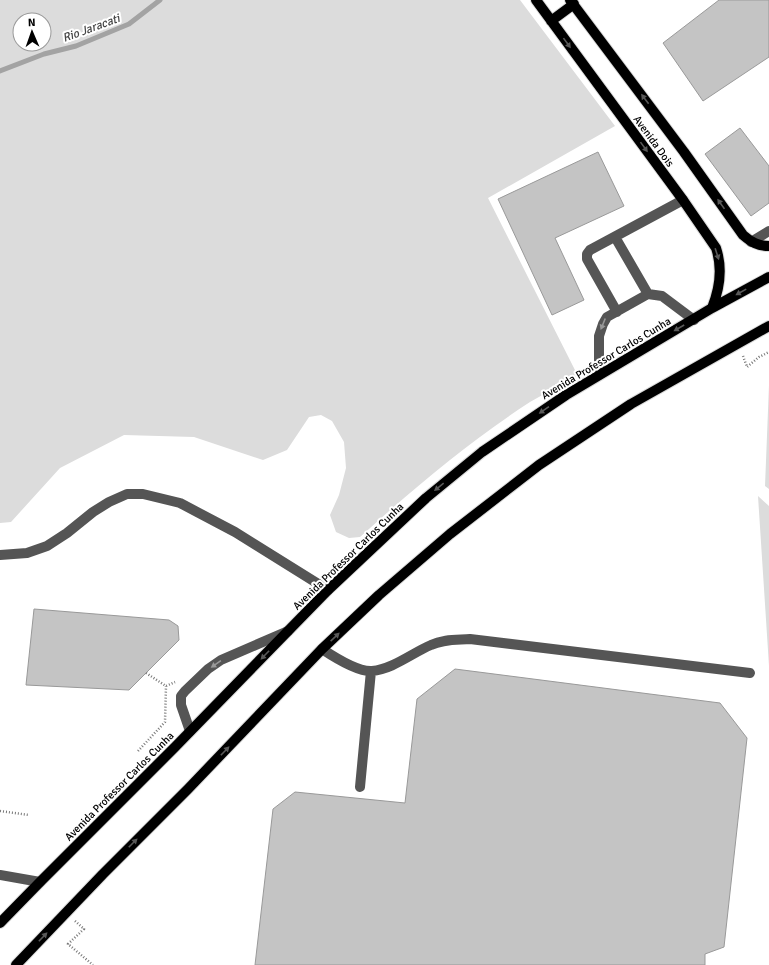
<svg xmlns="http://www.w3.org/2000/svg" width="769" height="965" viewBox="0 0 769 965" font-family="Signika,sans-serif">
<rect width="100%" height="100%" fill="#fff"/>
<path fill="#dcdcdc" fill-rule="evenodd" d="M0,0h520l95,126 -127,72 90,178c-16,9 -33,17 -48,26 -61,40 -116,86 -170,135l-11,1 -13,-6 -6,-17 9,-20 7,-27 -2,-26 -12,-21 -11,-6 -12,2 -22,33 -24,10 -69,-23 -70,-2 -64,33 -49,54 -11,1zM20,20h24v24h-24z
M769,385v104l-4,-3z
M758,496l11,10v160z"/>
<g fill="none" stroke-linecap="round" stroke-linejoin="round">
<path stroke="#a3a3a3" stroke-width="5" d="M0,71l44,-17 32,-8 53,-22 31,-24"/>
</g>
<path fill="#c4c4c4" stroke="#999" d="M719,0h50v57l-66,44 -40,-58z
M740,128l29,38v37l-18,13 -46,-62z
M598,152l26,54 -69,32 29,62 -32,15 -54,-116z
M34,609l135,11 9,6 1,14 -50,50 -103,-5z
M455,669l265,34 27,35 -23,209 -19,7v11h-450l18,-156 22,-17 110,11 12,-104z"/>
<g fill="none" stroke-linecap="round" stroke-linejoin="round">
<defs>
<path id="major" d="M536,0l147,200 33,48c7,21 4,40 -4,60
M570,0l114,152 59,83c8,7 15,11 26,11
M551,21l23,-17
M0,923l40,-41 135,-135 153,-157 98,-92 56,-46 84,-57 146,-87 57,-31
M16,965l87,-91 85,-85 134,-140 57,-54 71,-61 89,-69 92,-61 138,-78"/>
</defs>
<use href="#major" stroke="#dbdbdb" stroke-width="12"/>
<path stroke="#777" stroke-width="2.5" stroke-dasharray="1 2" stroke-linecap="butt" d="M743,356l4,11 12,-10 10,-5
M146,673l20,13 9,-4
M138,751l27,-29 1,-36
M0,811l29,4
M75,921l9,8 -16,15 25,21"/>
<path stroke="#555" stroke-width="10" d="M615,237l33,57
M751,242l18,-11
M617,312l-30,-53v-5l3,-4 93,-50
M599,375v-39l4,-12 4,-7 41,-23 14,2 32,24
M0,555l27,-2 20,-7 20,-13 26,-21 16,-10 18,-8h16l37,9 55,29 93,58
M322,649c12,8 35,23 50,22 21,-2 40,-18 59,-26 12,-6 26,-5 39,-6l280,34
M190,731l-9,-26v-9l4,-5 23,-22 13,-9 67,-29
M360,787l11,-116
M0,875l40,7"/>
<use href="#major" stroke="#000" stroke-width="10"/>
</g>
<defs><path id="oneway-solid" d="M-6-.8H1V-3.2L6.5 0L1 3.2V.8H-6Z"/></defs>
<g fill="#595959">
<use href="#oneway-solid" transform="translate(567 43) rotate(54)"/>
<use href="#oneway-solid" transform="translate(645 99) rotate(-127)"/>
<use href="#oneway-solid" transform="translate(644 147) rotate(54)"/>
<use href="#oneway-solid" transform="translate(721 204) rotate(-125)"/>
<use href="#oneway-solid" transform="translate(717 254) rotate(72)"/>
<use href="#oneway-solid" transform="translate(741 292) rotate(151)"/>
<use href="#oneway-solid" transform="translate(679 328) rotate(150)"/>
<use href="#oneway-solid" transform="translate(544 410) rotate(145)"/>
<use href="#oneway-solid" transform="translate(439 487) rotate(141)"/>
<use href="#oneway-solid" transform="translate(335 637) rotate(-43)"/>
<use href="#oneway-solid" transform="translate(265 655) rotate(134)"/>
<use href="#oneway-solid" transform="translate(225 751) rotate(-46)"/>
<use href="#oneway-solid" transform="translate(133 843) rotate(-45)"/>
<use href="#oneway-solid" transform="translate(43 937) rotate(-46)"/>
</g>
<g fill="#999">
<use href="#oneway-solid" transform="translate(603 324) rotate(112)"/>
<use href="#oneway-solid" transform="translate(216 664) rotate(145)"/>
</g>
<g text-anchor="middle" stroke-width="4" stroke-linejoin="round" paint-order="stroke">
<g font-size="11" fill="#000" stroke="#fff">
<text transform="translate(654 141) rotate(54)" y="4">Avenida Dois</text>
<text transform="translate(606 358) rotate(-31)" y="4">Avenida Professor Carlos Cunha</text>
<text transform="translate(348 556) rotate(-44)" y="4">Avenida Professor Carlos Cunha</text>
<text transform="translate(119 786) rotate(-45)" y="4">Avenida Professor Carlos Cunha</text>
</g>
<g font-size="12" font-style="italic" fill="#444" stroke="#fff">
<text transform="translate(91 28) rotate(-20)" y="4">Rio Jaracati</text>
</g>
</g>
<g transform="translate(32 32) rotate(358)"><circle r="19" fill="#ffffff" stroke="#999999"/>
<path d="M0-3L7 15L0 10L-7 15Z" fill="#000000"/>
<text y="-6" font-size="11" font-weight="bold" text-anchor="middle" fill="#000000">N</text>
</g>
</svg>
